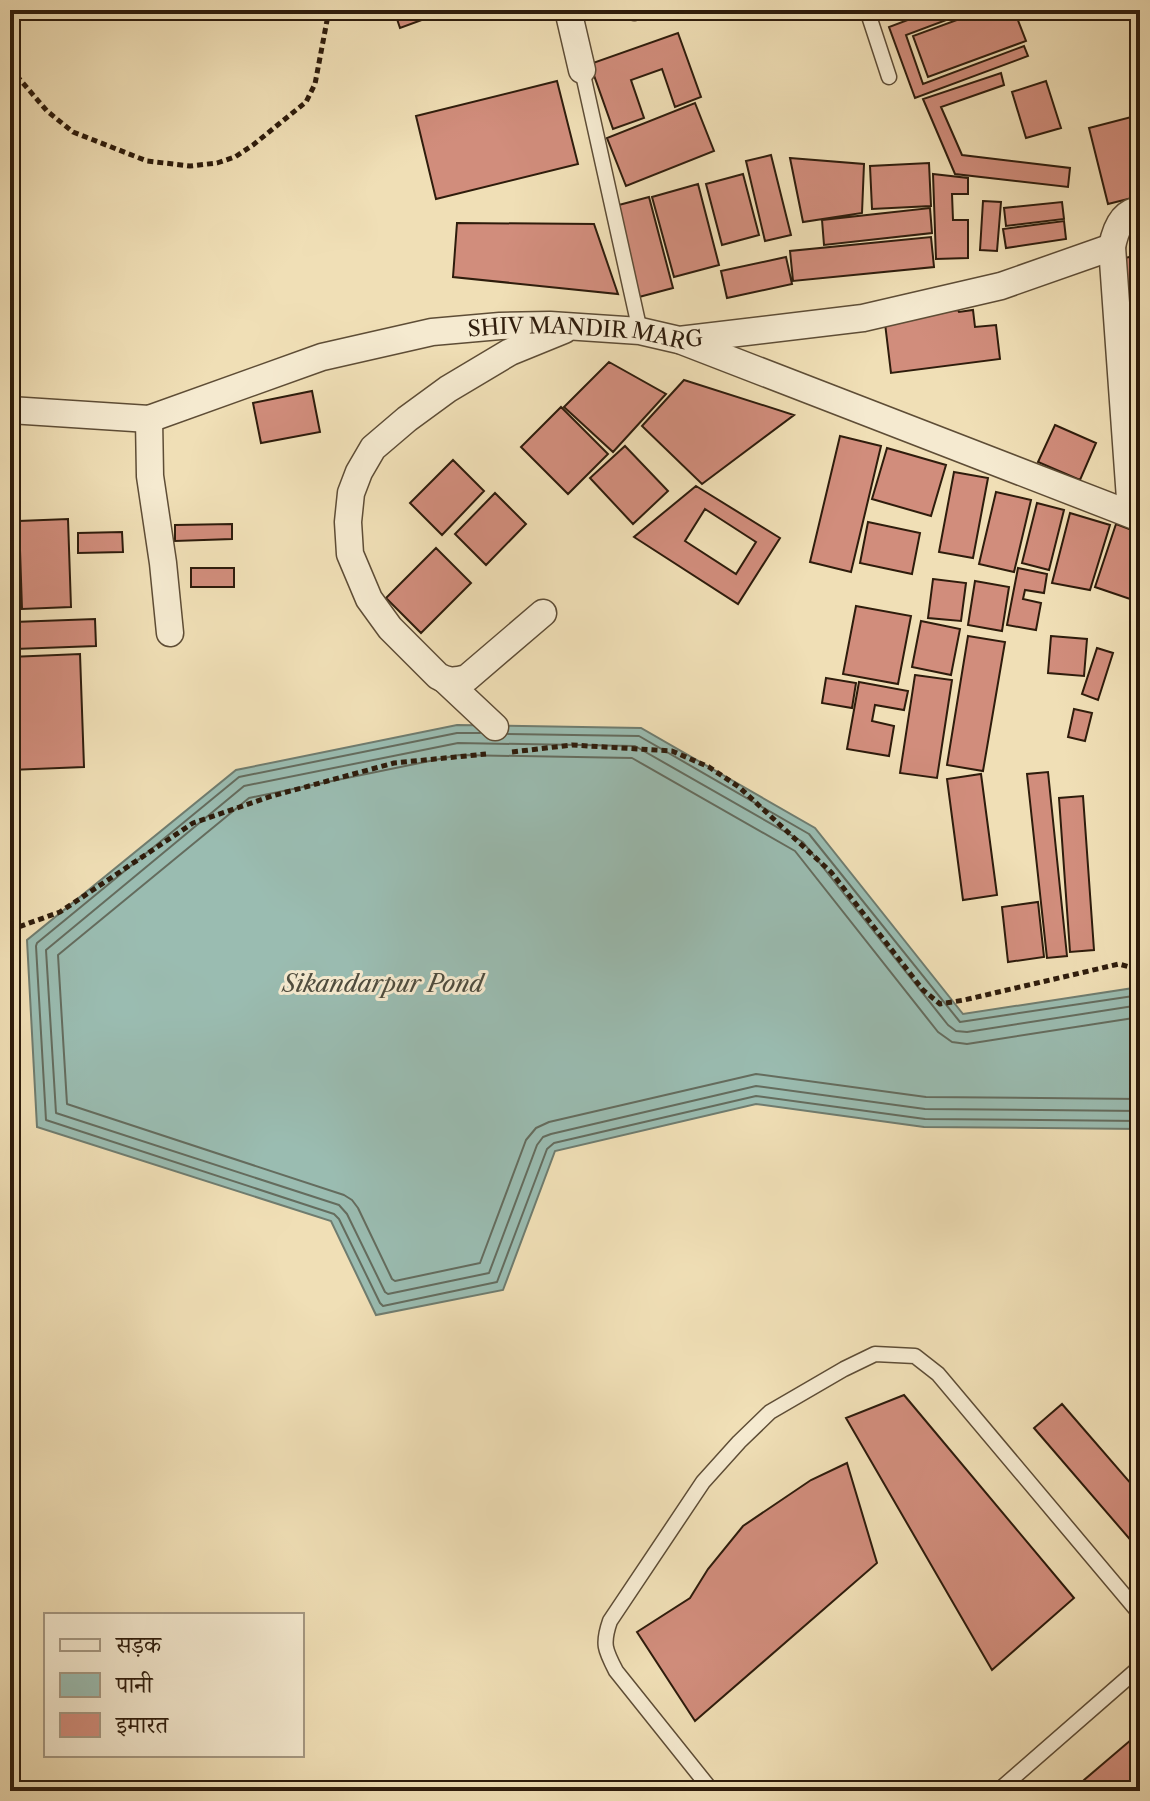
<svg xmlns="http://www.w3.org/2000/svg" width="1150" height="1801" viewBox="0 0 1150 1801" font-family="'Libre Caslon Text','Noto Serif Devanagari',serif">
<rect width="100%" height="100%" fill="#f0dfb6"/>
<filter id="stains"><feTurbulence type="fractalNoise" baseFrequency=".0025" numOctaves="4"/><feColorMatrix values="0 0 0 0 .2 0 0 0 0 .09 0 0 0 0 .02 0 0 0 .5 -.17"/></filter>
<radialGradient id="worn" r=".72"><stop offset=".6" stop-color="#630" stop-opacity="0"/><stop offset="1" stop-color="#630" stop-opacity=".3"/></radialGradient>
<path fill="#9abcb1" stroke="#6f7c6f" stroke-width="2" d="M457,725l184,3 174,100 148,186 177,-27v142l-216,-2 -168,-23 -201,47 -52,139 -127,25 -45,-94 -294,-94 -10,-187 209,-170z"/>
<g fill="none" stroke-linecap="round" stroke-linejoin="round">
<path stroke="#646c5e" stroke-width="2" d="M480,733h-23l-218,44 -202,166 -1,3 10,174 288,94 5,5 41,84 3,3 114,-24 50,-133 7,-6 202,-47 169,23 215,2
M508,734l131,2 170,98 151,188 180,-27
M1140,1005l-173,27 -11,-1 -8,-6 -145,-183 -168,-96 -177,-3 -214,43 -198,164 10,163 283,92 8,9 38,78 3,2 101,-21 48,-128 6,-8 8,-3 205,-48 169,23 215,2
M1140,1017l-173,27 -15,-2 -14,-10 -143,-181 -163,-93 -173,-3 -210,43 -191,157 9,149 277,91 8,5 6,8 34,71 3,2 85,-18 46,-123 10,-12 13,-6 207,-48 170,23 214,2"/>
</g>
<path fill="#d18d7c" stroke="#2e1c0c" stroke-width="2" fill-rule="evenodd" d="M394,10h55l-49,18z
M934,10h39l-67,25 17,49 101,-38 4,10 -113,42 -26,-71z
M984,10h30l12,31 -98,36 -15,-41z
M678,33l23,64 -26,10 -13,-38 -31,11 13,38 -31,11 -23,-65z
M1001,73l3,12 -63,22 21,48 108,13 -2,19 -113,-13 -32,-75z
M557,81l21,83 -142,35 -20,-83z
M1046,81l15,47 -35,10 -14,-46z
M695,103l19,48 -88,35 -19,-48z
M1139,115l1,81 -32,8 -19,-76z
M771,155l20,80 -26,6 -19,-80z
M790,158l74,6 -2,49 -59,9z
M929,163l2,43 -59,3 -2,-43z
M743,174l16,61 -37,10 -16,-61z
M933,174l35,4v16h-16l1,26h15v38l-32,1z
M698,184l21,81 -45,12 -22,-80z
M649,197l24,91 -34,9 -24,-91z
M983,201l18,1 -4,49 -17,-1z
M1062,202l2,17 -58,7 -2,-18z
M930,208l2,25 -108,12 -2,-25z
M1064,221l2,18 -60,9 -3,-19z
M457,223l137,1 24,70 -165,-17z
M931,237l3,30 -141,14 -3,-30z
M1140,255v80l-6,1 -15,-77z
M786,257l6,27 -65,14 -6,-27z
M958,310l1,2 14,-2 2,17 21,-2 4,34 -109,14 -7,-58z
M1140,341v55l-5,1 -7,-54z
M609,362l57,32 -53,58 -49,-45z
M684,380l110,35 -92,69 -60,-58z
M312,391l8,41 -59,11 -8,-40z
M561,407l47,47 -40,40 -47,-47z
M1055,425l41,18 -16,37 -42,-18z
M840,436l41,10 -30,126 -41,-10z
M625,446l43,45 -35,33 -43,-46z
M887,448l59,17 -15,51 -59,-17z
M453,460l31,31 -42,44 -32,-32z
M954,472l34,6 -15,80 -34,-6z
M696,486l84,52 -42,66 -104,-67zM705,509l51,33 -20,32 -51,-33z
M996,492l35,8 -17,72 -35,-8z
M495,493l31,31 -40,41 -31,-31z
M1037,503l27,7 -15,60 -27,-7z
M1070,513l40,12 -20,65 -38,-7z
M68,519l3,88 -49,2 -3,-88z
M868,522l52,11 -8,41 -52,-11z
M232,524v15l-57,2v-16z
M1116,524l24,9v57l-4,11 -41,-14z
M122,532l1,20 -45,1v-20z
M436,548l35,35 -50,50 -35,-35z
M191,568h43v19h-43z
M1018,568l29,6 -3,19 -19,-3 -2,9 18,4 -5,27 -29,-5z
M933,579l33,4 -5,38 -33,-3z
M975,581l34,6 -7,44 -34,-6z
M856,606l55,10 -13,68 -55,-10z
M95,619l1,27 -81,3 -1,-27z
M921,621l39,8 -9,46 -39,-8z
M968,636l37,6 -22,129 -36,-6z
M1051,636l36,3 -3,37 -36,-3z
M1097,648l16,5 -15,47 -16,-6z
M80,654l4,113 -74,3v-113z
M915,675l37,5 -15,98 -37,-5z
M826,678l30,5 -4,25 -30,-5z
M859,682l49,9 -4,19 -29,-5 -3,16 22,5 -5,30 -42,-7z
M1074,709l18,4 -7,28 -17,-4z
M1048,772l19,184 -20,2 -20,-184z
M981,774l16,121 -34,5 -16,-121z
M1083,796l11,154 -24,2 -11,-154z
M1038,902l6,55 -36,5 -6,-55z
M904,1395l170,203 -82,72 -146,-252z
M1062,1404l78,90v57l-106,-123z
M847,1463l30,100 -182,158 -58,-89 53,-34 18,-29 35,-43 68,-46z
M1140,1734v57h-65l9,-11 48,-41z"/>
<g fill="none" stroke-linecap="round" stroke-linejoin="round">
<defs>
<path id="lane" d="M867,10l22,67
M634,13l10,-3
M582,70l58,261
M712,1791l-96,-120c-11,-21 -14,-27 -6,-50l93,-139 36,-40 31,-30 74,-43 31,-15 40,2 23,18 202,240
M998,1791l142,-124"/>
<g id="street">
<path d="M568,10l14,60"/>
<path d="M682,341l458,177"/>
<path id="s1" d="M10,410l139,9 173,-62 110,-25 68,-6 50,-1 90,6 39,9 184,-22 138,-32 111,-39"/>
<path d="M149,419l1,57 13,87 7,70"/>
<path d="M1131,513l-19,-266c3,-16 10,-35 28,-37"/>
<path d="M543,613l-76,65c-12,3 -19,4 -29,-2l-48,-48 -21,-29 -19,-45 -2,-32 3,-29 8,-21 14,-24 34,-29 41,-30 62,-37 54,-22"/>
<path d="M446,681l49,46"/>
</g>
</defs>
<use href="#lane" stroke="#5e4d36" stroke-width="17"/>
<use href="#street" stroke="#5e4d36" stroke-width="29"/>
<path stroke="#2e1c0c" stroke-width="5" stroke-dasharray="6 4" stroke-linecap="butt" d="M10,68l37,43 26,21 74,29 43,5 27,-3 18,-6 18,-12 53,-43 9,-18 14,-74
M512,752l60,-7 100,6 37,16 30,20 92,85 92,118 17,14 24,-4 155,-36 21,6
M10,930l50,-18 133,-89 79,-27 122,-33 92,-9"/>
<use href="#lane" stroke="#f5ead0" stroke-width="14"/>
<use href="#street" stroke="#f5ead0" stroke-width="26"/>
</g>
<g text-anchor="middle" stroke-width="6" stroke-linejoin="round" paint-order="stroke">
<g font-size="22" fill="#2e1c0c" stroke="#f5ead0">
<text dy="8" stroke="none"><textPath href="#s1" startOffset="590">SHIV MANDIR MARG</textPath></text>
</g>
<g font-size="24" font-style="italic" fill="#4e4c3e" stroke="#f5ead0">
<text x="383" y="992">Sikandarpur Pond</text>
</g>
</g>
<rect width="1150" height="1801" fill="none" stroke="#f0dfb6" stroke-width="40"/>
<rect x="12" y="12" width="1126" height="1777" fill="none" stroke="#2e1c0c" stroke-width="4"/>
<rect x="20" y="20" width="1110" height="1761" fill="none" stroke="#2e1c0c" stroke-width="2"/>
<rect x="44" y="1613" width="260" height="144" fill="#f5ead0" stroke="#a59882" stroke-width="2"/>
<rect x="60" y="1639" width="40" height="12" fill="#f5ead0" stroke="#a59882" stroke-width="2"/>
<text x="116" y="1653" font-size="24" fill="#2e1c0c">सड़क</text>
<rect x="60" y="1673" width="40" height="24" fill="#9abcb1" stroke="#a59882" stroke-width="2"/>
<text x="116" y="1693" font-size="24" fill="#2e1c0c">पानी</text>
<rect x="60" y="1713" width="40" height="24" fill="#d18d7c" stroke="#a59882" stroke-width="2"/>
<text x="116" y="1733" font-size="24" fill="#2e1c0c">इमारत</text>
<rect width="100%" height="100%" filter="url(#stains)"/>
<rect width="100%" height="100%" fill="url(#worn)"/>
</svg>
